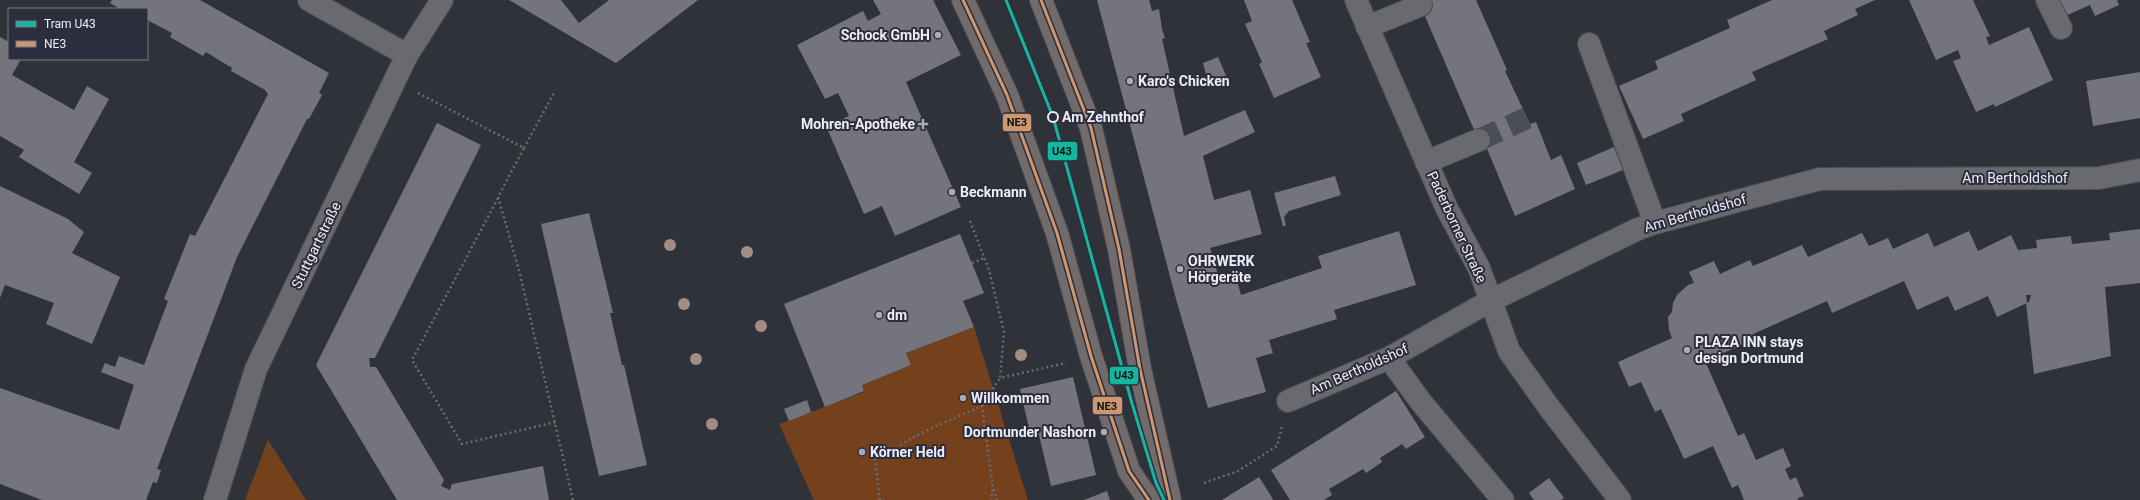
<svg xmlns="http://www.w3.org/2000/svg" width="2140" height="500" viewBox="0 0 2140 500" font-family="Roboto,sans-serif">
<rect width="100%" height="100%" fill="#30323a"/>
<path fill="#75411d" d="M974,327l54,173h-214l-35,-76 85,-32 -2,-7 49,-20 -5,-12z
M268,440l38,60h-61z"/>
<path fill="#74757c" d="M112,0h88l129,73 -10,20 3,2 -13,24h-2l-70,138 -80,212 4,1 -4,13 -4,-1 -7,18h-104l-42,-16v-96l119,42 15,-45 -33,-13 4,-9 10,4 4,-11 25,9 24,-64 -4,-2 26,-65 5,2 73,-142 -3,-4 -34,-19 1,-3 -26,-16 -3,4 -33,-19 2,-4 -25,-13v-11h-27l-10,-6z
M509,0h52l18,23 30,-23h89l-82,63z
M873,0h60l28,55 -55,27 55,125 -66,29 -13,-30 -18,8 -38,-88 23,-10 -11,-23 -13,6 -28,-54 66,-34 5,10 13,-7z
M1097,0h52l3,11 7,-2 3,20 3,9 -3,1 22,97 61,-26 10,22 -52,24 11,44 36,-10 12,44 -52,14 9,30 16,-4 6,21 81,-27 -4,-12 81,-25 17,54 -82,25 3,9 -68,21 4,13 -17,5 10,34 -58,16 -32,-109z
M1244,0h48l18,42 -4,1 15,34 -47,21 -15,-34 3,-2 -17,-38 7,-3z
M1418,0h58l31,70 -2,1 25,53 6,-2 15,38 10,-5 14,34 -60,27 -30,-72 -4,2z
M1772,0h103l-20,9 3,6 -34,16 4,8 -76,33 4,8 -75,34 3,7 -41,18 -24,-53 39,-17 -3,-8 75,-33 -3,-8z
M1909,0h64l17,36 -4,1 3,8 40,-18 24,53 -58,27 -1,-3 -18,8 -23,-51 8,-3 -3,-8 -22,10z
M2057,0h60l2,5 -24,11 -5,-11 -25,11z
M0,37l9,5v17h12l-9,16 62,35 13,-24 22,13 -35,63 18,11 -13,21 -60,-37 5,-7 -24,-14z
M1218,57l9,21 -18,7 -6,-22z
M2140,72v46l-47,8 -7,-45z
M437,123l44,22 -106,213h-6l1,9h6l3,5 65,108 -3,6 9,4 2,-6 91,-18 6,34h-152l-81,-135z
M1614,147l9,23 -37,15 -9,-22z
M1335,176l6,19 -52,16 -5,6 2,9h-3l-9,-33z
M0,186l68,33 16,13 -12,21 48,24 -28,67 -46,-20 8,-21 -49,-18 -5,13z
M589,213l24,100h-3l12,52h2l23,100 -48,11 -58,-252z
M2140,229v54l-35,4 6,69 -77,18 -8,-71 3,-1 2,-7h-5l1,8 -30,14 -9,-21 -33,15 -7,-15 -31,14 -13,-29 -72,32 -5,-12 -74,33 2,5 -50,22 33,75 6,-3 12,27 27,-12 8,18 -6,3 5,11 6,-3 8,19 -6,2v2h-54l-6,-15 -6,3 -19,-42 -29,13 -23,-50 -6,3 -14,-30 -12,5 -11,-25 54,-24 -3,-8 -1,-13 4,-5 1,-9 4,-8 11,-10 6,-2 -5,-11 25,-11 6,13 30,-14 3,6 49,-21 6,12 54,-24 7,13 19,-8 5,11 35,-16 6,14 35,-16 9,20 33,-16 7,15 19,-2 -1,-8 35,-4 1,8 38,-4 -1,-7z
M960,234l24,59 -21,8 11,26 -68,26 5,12 -49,20 2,6 -39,16 -41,-103z
M1073,377l23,98 -45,11 -12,-51 -8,2 -11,-48z
M1396,391l29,46 -19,12 -4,-5 -22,14 2,4 -16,11 -3,-4 -34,20 3,6 -8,5h-34l-19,-30z
M807,400l4,12 -22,9 -5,-12z
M1259,477l14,22 -1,1h-50z
M1549,478l15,20 -3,2h-27l-5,-7z
M1107,491l3,9h-26z"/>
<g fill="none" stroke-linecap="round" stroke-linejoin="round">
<path stroke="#4c4e56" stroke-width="22" stroke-dasharray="22 11" stroke-linecap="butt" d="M1479,140l48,-22"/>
<defs>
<path id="minor" d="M309,0l98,55
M1356,0l91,209 32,59 30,83 39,55 72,94
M2047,0l14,28
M1367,27l54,-22
M1589,44l66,179
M1426,162l53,-22
M1389,358l32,44 82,98
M1288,401l101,-43 101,-57 148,-72 17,-6 165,-44 279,-1 41,-8
M215,500l41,-131 151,-314 35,-55"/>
<path id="major" d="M963,0l44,95 50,138 34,123 38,115 20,29
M1041,0l50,128 28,121 21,120 30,131"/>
</defs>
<use href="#minor" stroke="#4c4d54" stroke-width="24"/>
<use href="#major" stroke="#4c4d54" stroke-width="24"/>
<path stroke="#6b6b71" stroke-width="2.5" stroke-dasharray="2 3" stroke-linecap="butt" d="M418,93l106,55 -26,49 22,77 53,226
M524,148l31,-57
M498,198l-86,162 50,84 94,-22
M970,221l19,49 15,62 -4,46 66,-15
M972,263l12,-5
M982,406l18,-28
M1204,483l34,-12 39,-25 5,-20
M994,489l3,11
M880,500l-5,-41 52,-29 55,-24 11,82 -2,12"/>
<use href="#minor" stroke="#696a70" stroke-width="22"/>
<use href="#major" stroke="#716b6c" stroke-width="22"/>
<defs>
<path id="bus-1" d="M963,0l44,95 50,138 34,123 38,115 20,29
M1041,0l50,128 28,121 21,120 30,131"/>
</defs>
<use href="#bus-1" stroke="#2d2e3d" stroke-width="6"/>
<use href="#bus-1" stroke="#cd976f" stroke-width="3"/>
<defs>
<path id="tram-1" d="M1006,0l47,117 78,283 25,83 8,17"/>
</defs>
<use href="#tram-1" stroke="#2d2e3d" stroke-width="6"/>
<use href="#tram-1" stroke="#13b69f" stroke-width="3"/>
</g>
<g fill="#a28c83">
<circle cx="670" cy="245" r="6"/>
<circle cx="747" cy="252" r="6"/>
<circle cx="684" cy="304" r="6"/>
<circle cx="761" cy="326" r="6"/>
<circle cx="1021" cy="355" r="6"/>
<circle cx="696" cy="359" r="6"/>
<circle cx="712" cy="424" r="6"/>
</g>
<g fill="#aaacb5" stroke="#2d2e3d" stroke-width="1.5">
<circle cx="938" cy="35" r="4"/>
<circle cx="1130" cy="81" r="4"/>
<path d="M921 118h4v4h4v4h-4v4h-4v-4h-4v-4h4z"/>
<circle cx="952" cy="192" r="4"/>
<circle cx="1180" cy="269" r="4"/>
<circle cx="879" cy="315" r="4"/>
<circle cx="1687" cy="350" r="4"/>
<circle cx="963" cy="398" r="4"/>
<circle cx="1104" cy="432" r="4"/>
<circle cx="862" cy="452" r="4"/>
</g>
<circle fill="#2d2e3d" stroke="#ecedf7" stroke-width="2" cx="1053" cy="117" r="5"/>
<g text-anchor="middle" stroke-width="4" stroke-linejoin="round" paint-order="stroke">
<g font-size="14" font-weight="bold" fill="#ecedf7" stroke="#2d2e3d" text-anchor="start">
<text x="930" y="40" text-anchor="end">Schock GmbH</text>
<text x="1138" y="86">Karo's Chicken</text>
<text x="915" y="129" text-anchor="end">Mohren-Apotheke</text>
<text x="960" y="197">Beckmann</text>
<text x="1188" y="266">OHRWERK<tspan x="1188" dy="16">Hörgeräte</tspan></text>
<text x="887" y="320">dm</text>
<text x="1695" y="347">PLAZA INN stays<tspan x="1695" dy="16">design Dortmund</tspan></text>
<text x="971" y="403">Willkommen</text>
<text x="1096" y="437" text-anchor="end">Dortmunder Nashorn</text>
<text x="870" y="457">Körner Held</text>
</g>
<g font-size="14" font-weight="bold" fill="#ecedf7" stroke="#2d2e3d" text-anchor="start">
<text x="1062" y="122">Am Zehnthof</text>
</g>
<g font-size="14" fill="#ecedf7" stroke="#2d2e3d">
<text x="2015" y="183">Am Bertholdshof</text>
<text transform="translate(1695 213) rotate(-16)" y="5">Am Bertholdshof</text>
<text transform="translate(1457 227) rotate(65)" y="5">Paderborner Straße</text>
<text transform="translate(316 245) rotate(-64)" y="5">Stuttgartstraße</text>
<text transform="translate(1359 369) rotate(-24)" y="5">Am Bertholdshof</text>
</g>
</g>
<g stroke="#2d2e3d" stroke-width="1.5">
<rect x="1002" y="113" width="30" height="19" rx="4" fill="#cd976f"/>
<rect x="1047" y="141" width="31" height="20" rx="4" fill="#13b69f"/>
<rect x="1109" y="366" width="30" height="19" rx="4" fill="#13b69f"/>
<rect x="1092" y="396" width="31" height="19" rx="4" fill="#cd976f"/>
</g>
<g font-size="11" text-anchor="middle" font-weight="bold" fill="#111">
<text x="1017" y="126">NE3</text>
<text x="1062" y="155">U43</text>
<text x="1124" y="379">U43</text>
<text x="1107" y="410">NE3</text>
</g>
<rect x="8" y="8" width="140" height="52" fill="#2d2e3d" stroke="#797a87"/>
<rect x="16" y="21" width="20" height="6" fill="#13b69f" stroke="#797a87"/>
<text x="44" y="28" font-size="12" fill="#ecedf7">Tram U43</text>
<rect x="16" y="41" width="20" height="6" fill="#cd976f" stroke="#797a87"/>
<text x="44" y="48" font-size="12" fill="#ecedf7">NE3</text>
</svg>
